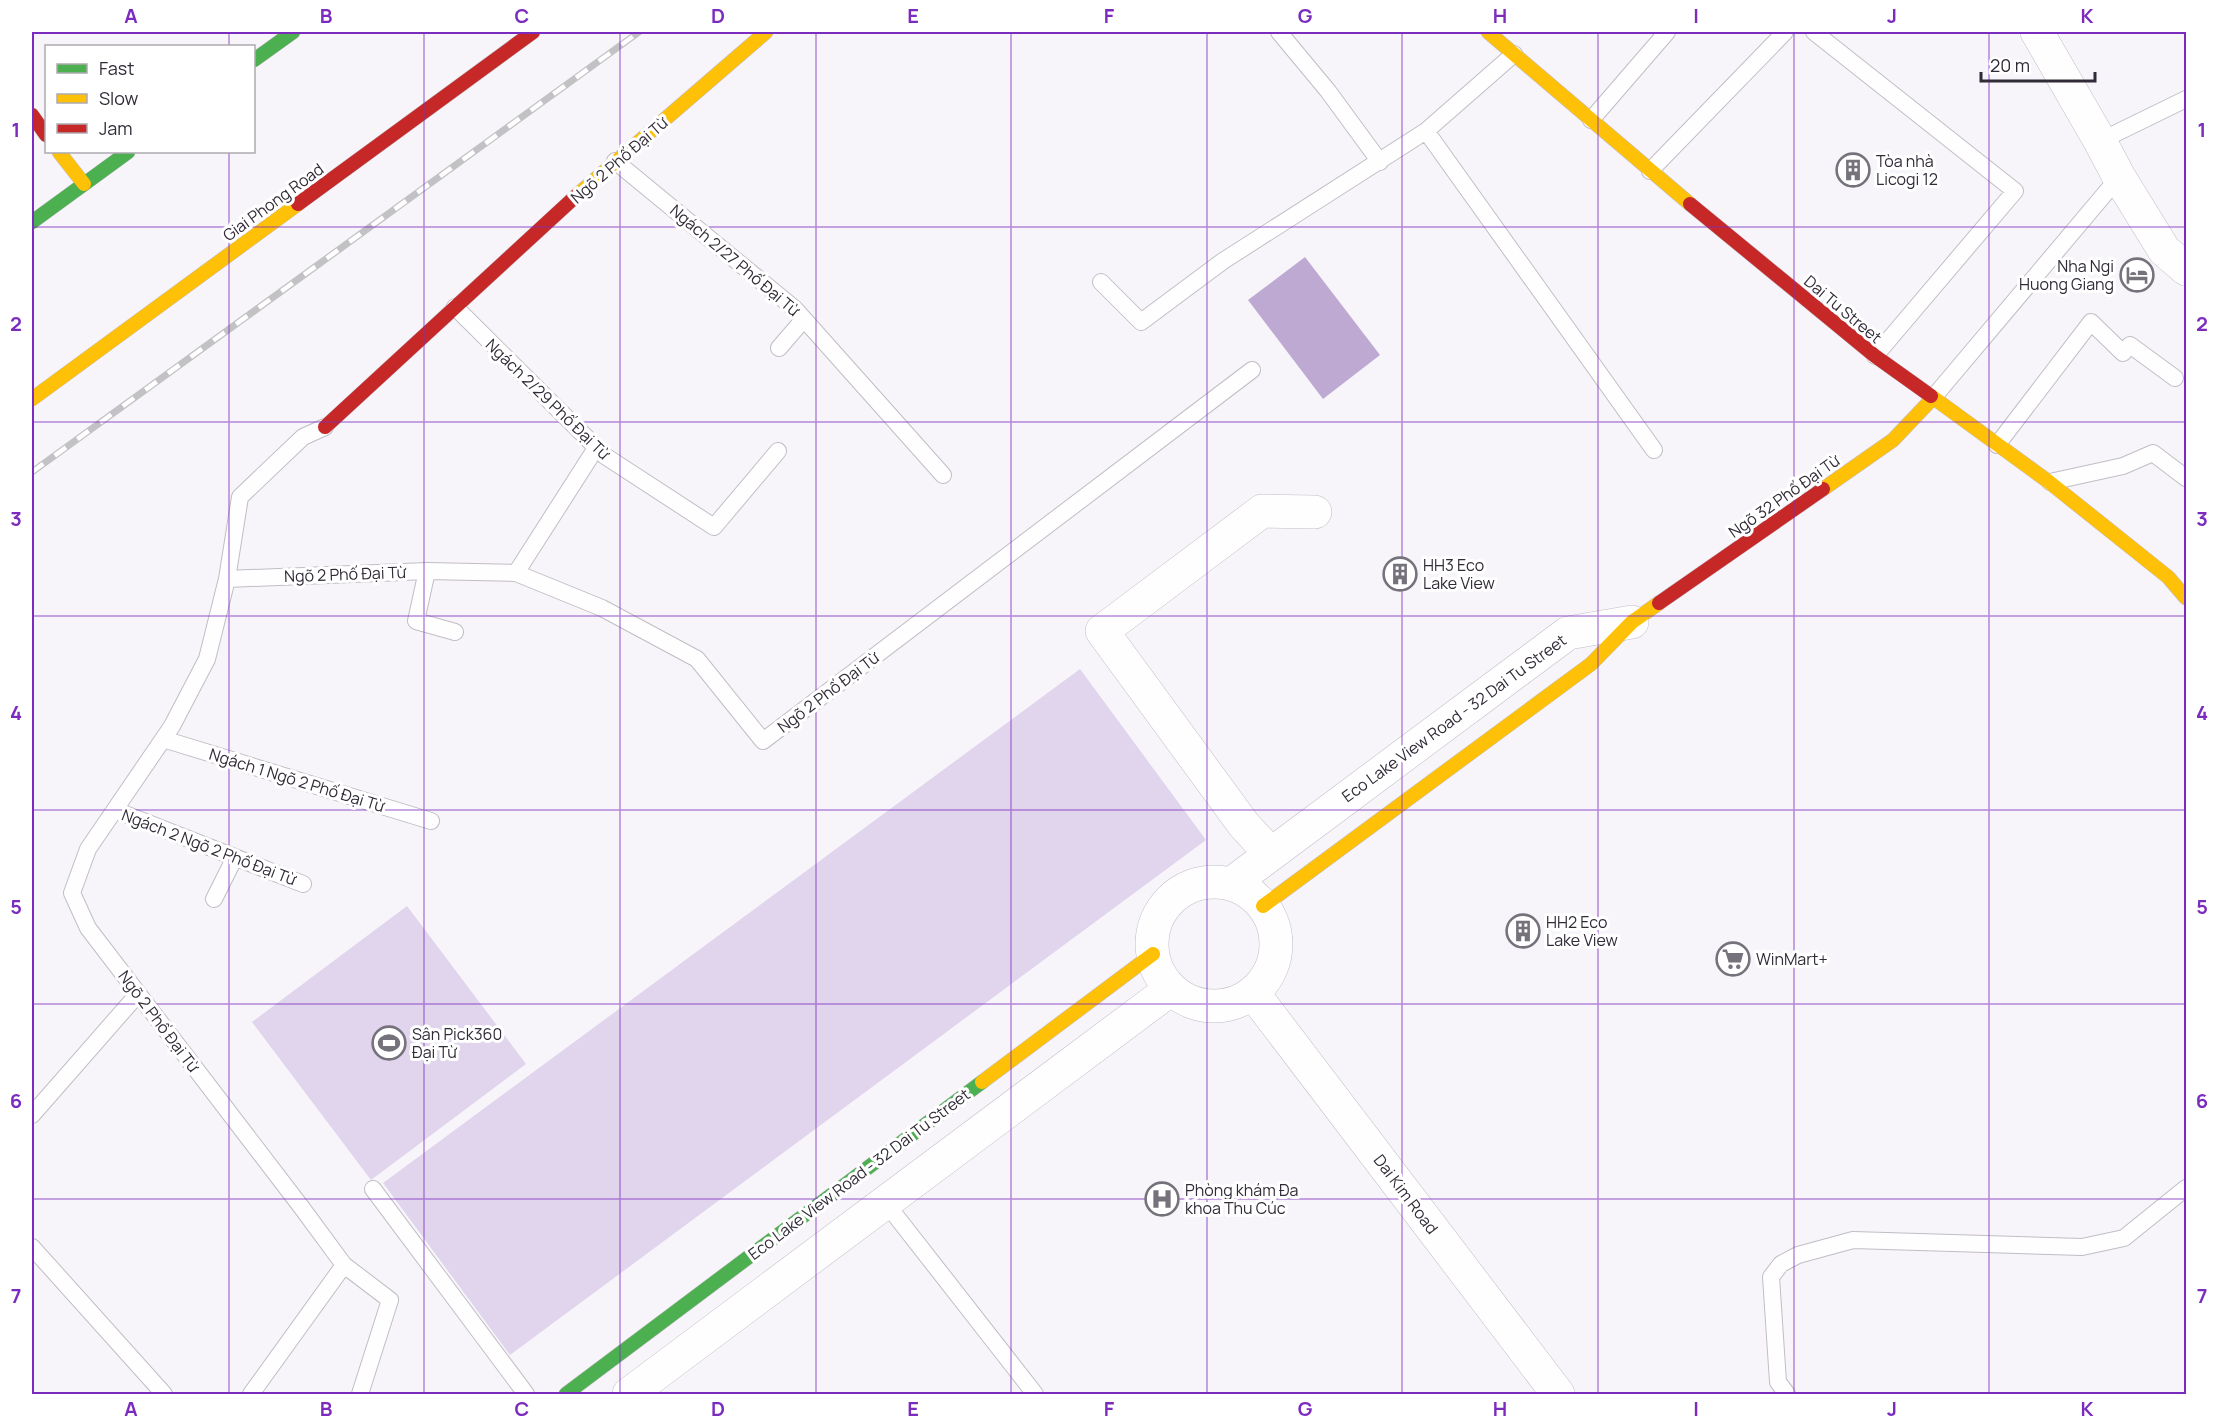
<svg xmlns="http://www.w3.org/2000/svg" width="2218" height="1426" viewBox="0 0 2218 1426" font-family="Manrope,sans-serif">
<rect width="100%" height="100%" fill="#f7f5fa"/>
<path fill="#e0d5ed" d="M1080,669l126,171 -696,515 -127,-172z
M407,906l119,158 -155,116 -119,-158z"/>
<path fill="#bea9d3" d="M1305,257l75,98 -57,44 -75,-99z"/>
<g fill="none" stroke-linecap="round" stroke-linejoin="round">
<defs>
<path id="lane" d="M1279,32l49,59 52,71
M1814,32l201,159 -140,165
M1591,120l76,-88
M1426,131l228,319
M2100,141l86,-42
M615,161l180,148 148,166
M1650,171l135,-139
M1101,282l40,40 82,-61 203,-130 88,-77
M455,307l150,149 109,71 64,-76
M779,348l25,-29
M1932,399l187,-222
M325,427l-22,10 -63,60 -13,82 -20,80 -35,67 -84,123 -16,44 16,35 214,280 42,57 46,35 -30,94
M1997,445l94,-123 32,31 7,-8 45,33
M2050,482l73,-16 30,-13 33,25
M427,571l-11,50 39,11
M516,573l80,-125
M227,579l200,-8 89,2 86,35 95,51 66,82 489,-371
M163,739l268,82
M115,810l188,74
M214,899l21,-42
M32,1115l106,-121
M373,1189l153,205
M885,1202l150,192
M32,1247l132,147
M251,1394l93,-129
M1787,1394l-9,-12 -7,-105 10,-13 17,-9 55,-15 229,7 42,-9 62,-50"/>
<path id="street" d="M2037,32l63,109 19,36 45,73 22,19
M1270,853l-26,-28 -142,-194 160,-120 53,1
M1152 944a62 62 0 1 1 124 0a62 62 0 1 1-124 0Z
M1231,884l337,-251 64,-11
M1253,993l305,401
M629,1394l542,-405"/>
<path id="fast" d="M254,60l39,-28
M32,222l96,-70
M566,1394l416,-312"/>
<path id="slow" d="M1488,32l202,172
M59,152l25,32
M576,196l190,-164
M1931,396l118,86 119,95 18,21
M32,399l266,-195
M1823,489l70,-49 39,-41
M1263,906l328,-242 41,-42 27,-19
M982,1082l171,-128"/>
<path id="jam" d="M32,115l14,20
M298,204l235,-172
M1690,204l185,152 56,40
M325,427l251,-231
M1659,603l164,-114"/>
</defs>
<use href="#lane" stroke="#c1bdc5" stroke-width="18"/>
<use href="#street" stroke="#c1bdc5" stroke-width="34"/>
<use href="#fast" stroke="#c1bdc5" stroke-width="15"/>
<use href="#slow" stroke="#c1bdc5" stroke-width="15"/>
<use href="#jam" stroke="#c1bdc5" stroke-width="15"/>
<use href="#lane" stroke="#fefefe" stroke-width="16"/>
<use href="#street" stroke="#fefefe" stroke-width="33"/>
<use href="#fast" stroke="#4caf50" stroke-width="14"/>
<use href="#slow" stroke="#ffc107" stroke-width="14"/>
<use href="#jam" stroke="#c62828" stroke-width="14"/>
<defs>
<path id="rail" d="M32,472l607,-440"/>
</defs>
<use href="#rail" stroke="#c2c1c3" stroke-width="7"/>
<use href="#rail" stroke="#fff" stroke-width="4.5" stroke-dasharray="14" stroke-linecap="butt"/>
</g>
<path fill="none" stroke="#7b2cbf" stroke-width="1.5" stroke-opacity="0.55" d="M229,32v14M424,32v1362M620,32v1362M816,32v1362M1011,32v1362M1207,32v1362M1402,32v1362M1598,32v1362M1794,32v1362M1989,32v1362M229,152v1242M32,227h2154M32,422h2154M32,616h2154M32,810h2154M32,1004h2154M32,1199h2154"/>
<defs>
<symbol id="building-ring" viewBox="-11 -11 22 22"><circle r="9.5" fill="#fff" stroke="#76727b" stroke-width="1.5"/><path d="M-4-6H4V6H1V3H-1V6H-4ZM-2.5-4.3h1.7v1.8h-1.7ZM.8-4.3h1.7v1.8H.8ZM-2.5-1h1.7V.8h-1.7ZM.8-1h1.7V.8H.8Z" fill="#76727b"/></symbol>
<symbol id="hotel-ring" viewBox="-11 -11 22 22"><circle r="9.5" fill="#fff" stroke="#76727b" stroke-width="1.5"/><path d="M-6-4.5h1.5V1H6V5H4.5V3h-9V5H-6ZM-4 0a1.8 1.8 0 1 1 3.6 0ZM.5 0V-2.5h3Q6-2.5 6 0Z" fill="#76727b"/></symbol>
<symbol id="supermarket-ring" viewBox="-11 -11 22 22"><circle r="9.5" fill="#fff" stroke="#76727b" stroke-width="1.5"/><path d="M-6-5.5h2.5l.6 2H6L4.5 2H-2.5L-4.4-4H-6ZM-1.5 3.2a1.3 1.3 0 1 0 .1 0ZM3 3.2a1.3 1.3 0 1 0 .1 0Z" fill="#76727b"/></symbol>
<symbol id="stadium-ring" viewBox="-11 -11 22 22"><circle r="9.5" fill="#fff" stroke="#76727b" stroke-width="1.5"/><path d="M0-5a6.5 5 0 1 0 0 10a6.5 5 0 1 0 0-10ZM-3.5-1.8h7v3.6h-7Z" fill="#76727b"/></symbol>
<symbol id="hospital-ring" viewBox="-11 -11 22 22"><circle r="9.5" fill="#fff" stroke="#76727b" stroke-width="1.5"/><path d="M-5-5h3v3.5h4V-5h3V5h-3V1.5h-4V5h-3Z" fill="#76727b"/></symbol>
</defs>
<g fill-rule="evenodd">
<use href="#building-ring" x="1834" y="151" width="38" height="38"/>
<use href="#hotel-ring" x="2118" y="256" width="38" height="38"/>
<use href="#building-ring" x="1381" y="555" width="38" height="38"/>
<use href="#building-ring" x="1504" y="912" width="38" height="38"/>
<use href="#supermarket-ring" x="1714" y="940" width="38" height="38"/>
<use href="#stadium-ring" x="370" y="1024" width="38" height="38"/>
<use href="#hospital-ring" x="1143" y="1180" width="38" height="38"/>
</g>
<g text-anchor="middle" stroke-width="6" stroke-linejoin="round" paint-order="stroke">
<g font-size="16" fill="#312b37" stroke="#fff">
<text transform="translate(619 160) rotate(-41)" y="6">Ngõ 2 Phố Đại Từ</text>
<text transform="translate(273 202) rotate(-36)" y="6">Giai Phong Road</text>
<text transform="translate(735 260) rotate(40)" y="6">Ngách 2/27 Phố Đại Từ</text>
<text transform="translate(1843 309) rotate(40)" y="6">Dai Tu Street</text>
<text transform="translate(548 399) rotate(44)" y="6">Ngách 2/29 Phố Đại Từ</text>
<text transform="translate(1784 496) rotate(-35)" y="6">Ngõ 32 Phố Đại Từ</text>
<text transform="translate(345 574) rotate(-2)" y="6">Ngõ 2 Phố Đại Từ</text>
<text transform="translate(828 692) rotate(-37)" y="6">Ngõ 2 Phố Đại Từ</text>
<text transform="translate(1454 718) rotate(-36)" y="6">Eco Lake View Road - 32 Dai Tu Street</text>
<text transform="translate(297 780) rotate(17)" y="6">Ngách 1 Ngõ 2 Phố Đại Từ</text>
<text transform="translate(209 847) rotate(21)" y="6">Ngách 2 Ngõ 2 Phố Đại Từ</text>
<text transform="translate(159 1021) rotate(53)" y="6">Ngõ 2 Phố Đại Từ</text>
<text transform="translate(859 1174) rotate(-37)" y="6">Eco Lake View Road - 32 Dai Tu Street</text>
<text transform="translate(1406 1194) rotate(53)" y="6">Dai Kim Road</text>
</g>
<g font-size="16" fill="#312b37" stroke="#fff" text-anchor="start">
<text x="1876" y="167">Tòa nhà<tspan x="1876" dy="18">Licogi 12</tspan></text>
<text x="2114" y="272" text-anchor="end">Nha Ngi<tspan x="2114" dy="18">Huong Giang</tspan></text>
<text x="1423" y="571">HH3 Eco<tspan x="1423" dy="18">Lake View</tspan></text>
<text x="1546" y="928">HH2 Eco<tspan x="1546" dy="18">Lake View</tspan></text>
<text x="1756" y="965">WinMart+</text>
<text x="412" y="1040">Sân Pick360<tspan x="412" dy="18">Đại Từ</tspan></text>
<text x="1185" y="1196">Phòng khám Đa<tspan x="1185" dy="18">khoa Thu Cúc</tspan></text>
</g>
</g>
<rect width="2218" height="1426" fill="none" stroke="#ffffff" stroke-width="66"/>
<rect x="45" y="45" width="210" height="108" fill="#ffffff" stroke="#adaaaf" stroke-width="1.5"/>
<rect x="57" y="64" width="30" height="9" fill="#4caf50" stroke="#adaaaf" stroke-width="1.5"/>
<text x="99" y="75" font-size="18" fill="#312b37">Fast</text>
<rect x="57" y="94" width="30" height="9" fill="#ffc107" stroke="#adaaaf" stroke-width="1.5"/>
<text x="99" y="105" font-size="18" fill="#312b37">Slow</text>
<rect x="57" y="124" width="30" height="9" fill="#c62828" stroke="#adaaaf" stroke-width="1.5"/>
<text x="99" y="135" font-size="18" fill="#312b37">Jam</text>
<path d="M1981 72v9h114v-9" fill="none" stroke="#312b37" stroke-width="3"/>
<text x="1990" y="72" font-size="18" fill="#312b37" stroke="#ffffff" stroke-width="4.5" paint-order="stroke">20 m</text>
<rect x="33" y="33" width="2152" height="1360" fill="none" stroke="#7b2cbf" stroke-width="2"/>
<g font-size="20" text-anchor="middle" font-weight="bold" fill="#7b2cbf">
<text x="131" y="23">A</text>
<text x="326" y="23">B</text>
<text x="522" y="23">C</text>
<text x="718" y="23">D</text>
<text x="913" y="23">E</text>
<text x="1109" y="23">F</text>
<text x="1305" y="23">G</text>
<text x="1500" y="23">H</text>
<text x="1696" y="23">I</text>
<text x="1892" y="23">J</text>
<text x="2087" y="23">K</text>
<text x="16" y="137">1</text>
<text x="2202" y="137">1</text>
<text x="16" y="331">2</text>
<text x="2202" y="331">2</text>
<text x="16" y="526">3</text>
<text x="2202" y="526">3</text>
<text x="16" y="720">4</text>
<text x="2202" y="720">4</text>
<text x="16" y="914">5</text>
<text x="2202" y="914">5</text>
<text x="16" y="1108">6</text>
<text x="2202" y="1108">6</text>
<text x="16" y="1303">7</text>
<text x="2202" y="1303">7</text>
<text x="131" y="1416">A</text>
<text x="326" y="1416">B</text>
<text x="522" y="1416">C</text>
<text x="718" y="1416">D</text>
<text x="913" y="1416">E</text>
<text x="1109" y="1416">F</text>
<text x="1305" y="1416">G</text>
<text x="1500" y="1416">H</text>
<text x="1696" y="1416">I</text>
<text x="1892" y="1416">J</text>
<text x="2087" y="1416">K</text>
</g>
</svg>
